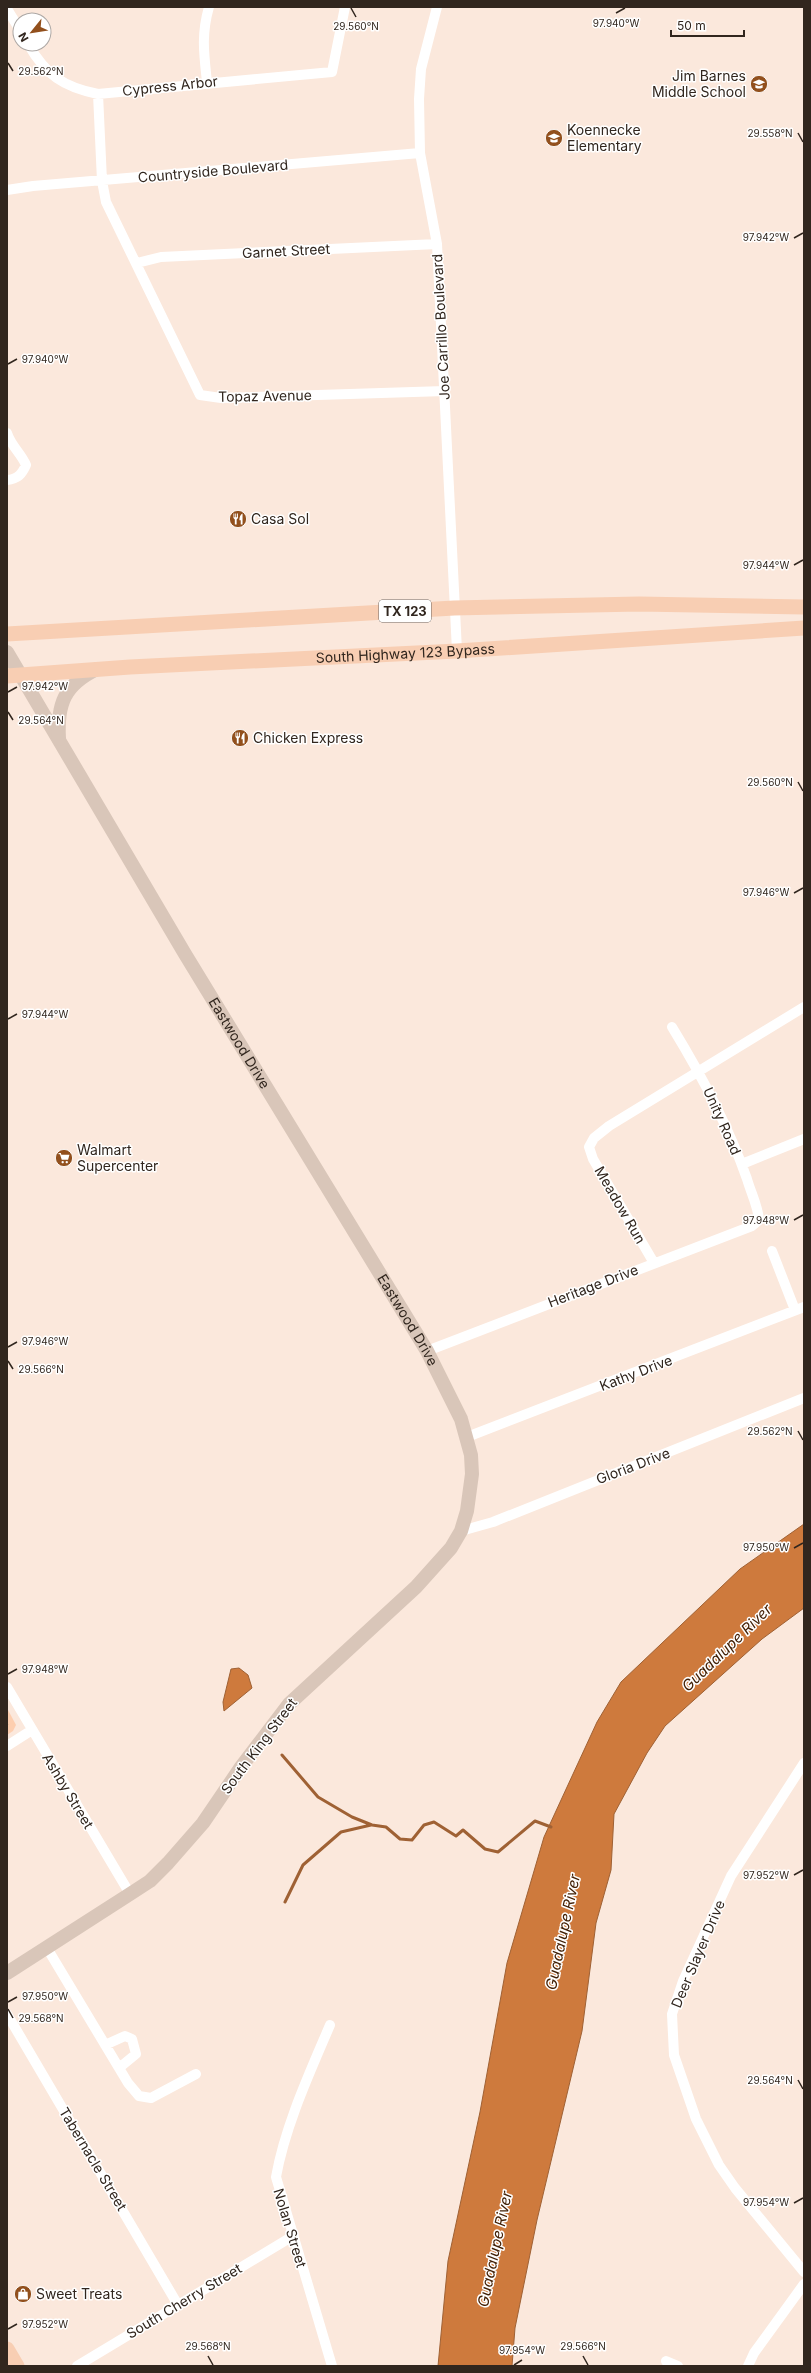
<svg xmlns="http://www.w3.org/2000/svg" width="811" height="2373" viewBox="0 0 811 2373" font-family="Inter,sans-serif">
<defs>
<pattern id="grass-tufts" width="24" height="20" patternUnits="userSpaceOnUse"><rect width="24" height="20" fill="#fdceaf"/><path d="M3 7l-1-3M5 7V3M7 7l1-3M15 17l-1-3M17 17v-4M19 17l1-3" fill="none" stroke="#d9b196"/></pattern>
</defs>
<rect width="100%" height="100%" fill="#fbe8dc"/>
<path fill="url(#grass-tufts)" d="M7,1708l9,17 -3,6 -6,4z"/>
<path fill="#ce7a3d" stroke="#9f6134" d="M804,1524v84l-42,31 -97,87 -18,27 -33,61 -3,56 -15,53 -14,108 -45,189 -22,108 -3,38h-74l10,-105 32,-149 27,-149 37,-126 53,-115 24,-40 119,-113z
M239,1668l9,7 4,13 -28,23 -1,-9 8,-33z"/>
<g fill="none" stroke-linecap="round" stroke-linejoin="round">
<path stroke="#9f6134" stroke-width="3" d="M282,1755l36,42 34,20 20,8 14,2 14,12 12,1 12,-15 10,-3 22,14 7,-6 22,19 13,3 37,-31 16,6
M285,1902l18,-37 38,-33 30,-7"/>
<path stroke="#fff" stroke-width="10" d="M437,7l-16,62 -2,30 1,54 17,91 20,407
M7,9l13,21
M28,44c18,31 35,43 70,50l234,-22 13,-65
M207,82c-3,-28 -6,-47 2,-75
M98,94l4,87 4,21 94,193 21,3 224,-7
M7,190l26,-4 387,-33
M137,263l24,-6 276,-13
M7,433c4,13 14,20 19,32 -4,9 -8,14 -19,15
M742,1164l62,-25
M772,1251l23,59
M654,1263l-61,-104 -4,-12 5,-9 15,-12 195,-119
M427,1351l325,-125 7,-6c-1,-14 -8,-27 -12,-41 -19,-54 -45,-103 -75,-152
M467,1437l337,-130
M461,1531l32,-9 311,-124
M7,1687l123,207
M7,1746l25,-16
M804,1763l-73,113 -48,105 -11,33 2,41 22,64 23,46 16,23 69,84
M47,1948l81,135 11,13 12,2 45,-24
M7,2014l171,291
M330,2025c-20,47 -45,101 -54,152l56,189
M105,2045l20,-9 7,3 4,15 -17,14
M666,2361l12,5
M77,2366l216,-130
M748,2366l6,-13 50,-69"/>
<g stroke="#d9c6b9" stroke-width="14">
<path id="s1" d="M7,652l178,302 242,397 34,68 10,36 1,19 -5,37 -6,20 -10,17 -35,39 -127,117 -48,63 -38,56 -35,40 -18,18 -20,13 -123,79"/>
<path d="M59,739c-2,-35 5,-54 38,-70"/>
</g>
<g stroke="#f8ceb3" stroke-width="15">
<path d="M7,634l447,-26 185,-4 165,3"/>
<path id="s2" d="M7,676l123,-9 327,-16 347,-23"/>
<path d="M7,2349l10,17"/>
</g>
</g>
<path fill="none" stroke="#31261e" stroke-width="1.5" d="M351,8l5,9M616,13l9,-5M8,63l5,8M798,133l5,9M794,238l9,-5M8,364l9,-5M794,565l9,-5M8,692l9,-5M8,712l5,8M798,782l5,9M794,893l9,-5M8,1019l9,-5M794,1220l9,-5M8,1347l9,-5M8,1361l5,8M798,1431l5,9M794,1548l9,-5M8,1674l9,-5M794,1875l9,-5M8,2002l9,-5M8,2009l5,9M798,2080l5,9M794,2203l9,-5M8,2329l9,-5M208,2356l5,9M583,2356l5,9M514,2365l8,-5"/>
<defs>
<symbol id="school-disc" viewBox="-11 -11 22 22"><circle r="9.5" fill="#92501d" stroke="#fff"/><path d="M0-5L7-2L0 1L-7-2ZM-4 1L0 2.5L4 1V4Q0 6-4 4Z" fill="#fff"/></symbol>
<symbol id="restaurant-disc" viewBox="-11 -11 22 22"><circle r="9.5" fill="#92501d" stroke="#fff"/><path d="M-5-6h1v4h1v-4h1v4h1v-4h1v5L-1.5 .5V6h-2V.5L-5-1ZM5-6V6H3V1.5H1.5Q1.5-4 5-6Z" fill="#fff"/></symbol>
<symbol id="supermarket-disc" viewBox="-11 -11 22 22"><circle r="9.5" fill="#92501d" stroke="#fff"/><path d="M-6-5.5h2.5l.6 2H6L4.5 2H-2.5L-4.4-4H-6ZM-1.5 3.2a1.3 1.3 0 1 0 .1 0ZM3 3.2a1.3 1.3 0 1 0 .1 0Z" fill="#fff"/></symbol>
<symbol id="shop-disc" viewBox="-11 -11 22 22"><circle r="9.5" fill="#92501d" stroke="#fff"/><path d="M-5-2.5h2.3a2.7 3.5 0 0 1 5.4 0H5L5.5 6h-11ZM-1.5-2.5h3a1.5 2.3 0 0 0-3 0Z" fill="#fff"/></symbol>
</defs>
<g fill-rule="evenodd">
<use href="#school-disc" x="749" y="74" width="20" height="20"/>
<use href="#school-disc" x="544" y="128" width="20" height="20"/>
<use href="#restaurant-disc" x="228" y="509" width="20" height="20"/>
<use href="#restaurant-disc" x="230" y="728" width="20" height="20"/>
<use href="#supermarket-disc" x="54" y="1148" width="20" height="20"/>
<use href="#shop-disc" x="13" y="2284" width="20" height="20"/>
</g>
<g text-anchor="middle" stroke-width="3" stroke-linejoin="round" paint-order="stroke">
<rect fill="#fff" stroke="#6f6762" stroke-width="1" x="379" y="600" width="52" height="22" rx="3"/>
<g font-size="13" font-weight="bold" fill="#31261e">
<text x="405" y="616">TX 123</text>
</g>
<g font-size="14" fill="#31261e" stroke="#fff" text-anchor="start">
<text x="746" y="81" text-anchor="end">Jim Barnes<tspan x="746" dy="16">Middle School</tspan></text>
<text x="567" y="135">Koennecke<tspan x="567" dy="16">Elementary</tspan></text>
<text x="251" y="524">Casa Sol</text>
<text x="253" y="743">Chicken Express</text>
<text x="77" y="1155">Walmart<tspan x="77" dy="16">Supercenter</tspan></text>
<text x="36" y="2299">Sweet Treats</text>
</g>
<g font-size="14" fill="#31261e" stroke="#fff">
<text transform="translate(170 86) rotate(-6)" y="5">Cypress Arbor</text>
<text transform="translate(213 171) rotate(-5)" y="5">Countryside Boulevard</text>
<text transform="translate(286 251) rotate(-3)" y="5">Garnet Street</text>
<text transform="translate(441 327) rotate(-93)" y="5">Joe Carrillo Boulevard</text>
<text transform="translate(265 396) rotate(-1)" y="5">Topaz Avenue</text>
<text dy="5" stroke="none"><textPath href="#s2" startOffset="399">South Highway 123 Bypass</textPath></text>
<text dy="5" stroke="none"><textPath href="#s1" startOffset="455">Eastwood Drive</textPath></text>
<text transform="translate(722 1121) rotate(66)" y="5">Unity Road</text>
<text transform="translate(620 1205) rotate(60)" y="5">Meadow Run</text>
<text transform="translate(593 1286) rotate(-21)" y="5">Heritage Drive</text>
<text dy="5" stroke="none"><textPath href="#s1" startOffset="779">Eastwood Drive</textPath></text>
<text transform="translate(636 1373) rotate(-21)" y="5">Kathy Drive</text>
<text transform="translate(633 1466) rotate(-21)" y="5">Gloria Drive</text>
<text transform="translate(259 1746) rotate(-53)" y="5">South King Street</text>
<text transform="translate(68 1791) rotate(59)" y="5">Ashby Street</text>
<text transform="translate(698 1954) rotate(-67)" y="5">Deer Slayer Drive</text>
<text transform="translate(93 2159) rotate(59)" y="5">Tabernacle Street</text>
<text transform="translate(290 2228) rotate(73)" y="5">Nolan Street</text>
<text transform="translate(184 2301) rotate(-31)" y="5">South Cherry Street</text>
</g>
<g font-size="15" font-style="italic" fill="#422006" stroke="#fff">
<text transform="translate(727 1648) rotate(-44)" y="5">Guadalupe River</text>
<text transform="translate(563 1932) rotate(-78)" y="5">Guadalupe River</text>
<text transform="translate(495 2249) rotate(-78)" y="5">Guadalupe River</text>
</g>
</g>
<g font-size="10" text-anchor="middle" fill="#31261e" stroke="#fff" stroke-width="3" stroke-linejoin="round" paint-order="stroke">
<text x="616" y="27">97.940°W</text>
<text x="356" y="30">29.560°N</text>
<text x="41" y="75">29.562°N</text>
<text x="770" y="137">29.558°N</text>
<text x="766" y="241">97.942°W</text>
<text x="45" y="363">97.940°W</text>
<text x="766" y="569">97.944°W</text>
<text x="45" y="690">97.942°W</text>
<text x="41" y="724">29.564°N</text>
<text x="770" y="786">29.560°N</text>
<text x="766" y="896">97.946°W</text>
<text x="45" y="1018">97.944°W</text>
<text x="766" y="1224">97.948°W</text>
<text x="45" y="1345">97.946°W</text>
<text x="41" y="1373">29.566°N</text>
<text x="770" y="1435">29.562°N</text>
<text x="766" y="1551">97.950°W</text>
<text x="45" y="1673">97.948°W</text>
<text x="766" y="1879">97.952°W</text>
<text x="45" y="2000">97.950°W</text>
<text x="41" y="2022">29.568°N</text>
<text x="770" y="2084">29.564°N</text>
<text x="766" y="2206">97.954°W</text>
<text x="45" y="2328">97.952°W</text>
<text x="208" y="2350">29.568°N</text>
<text x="583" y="2350">29.566°N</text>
<text x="522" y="2354">97.954°W</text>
</g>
<rect width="811" height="2373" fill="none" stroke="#31261e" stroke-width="16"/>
<g transform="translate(32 32) rotate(240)"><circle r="19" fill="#ffffff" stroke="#ada8a5"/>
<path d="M0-3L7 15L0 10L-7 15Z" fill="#92501d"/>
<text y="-6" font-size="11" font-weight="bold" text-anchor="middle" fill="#31261e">N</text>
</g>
<path d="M671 30v6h73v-6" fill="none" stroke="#31261e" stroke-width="2"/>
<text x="677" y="30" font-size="12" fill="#31261e" stroke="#ffffff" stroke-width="3" paint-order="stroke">50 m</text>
</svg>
